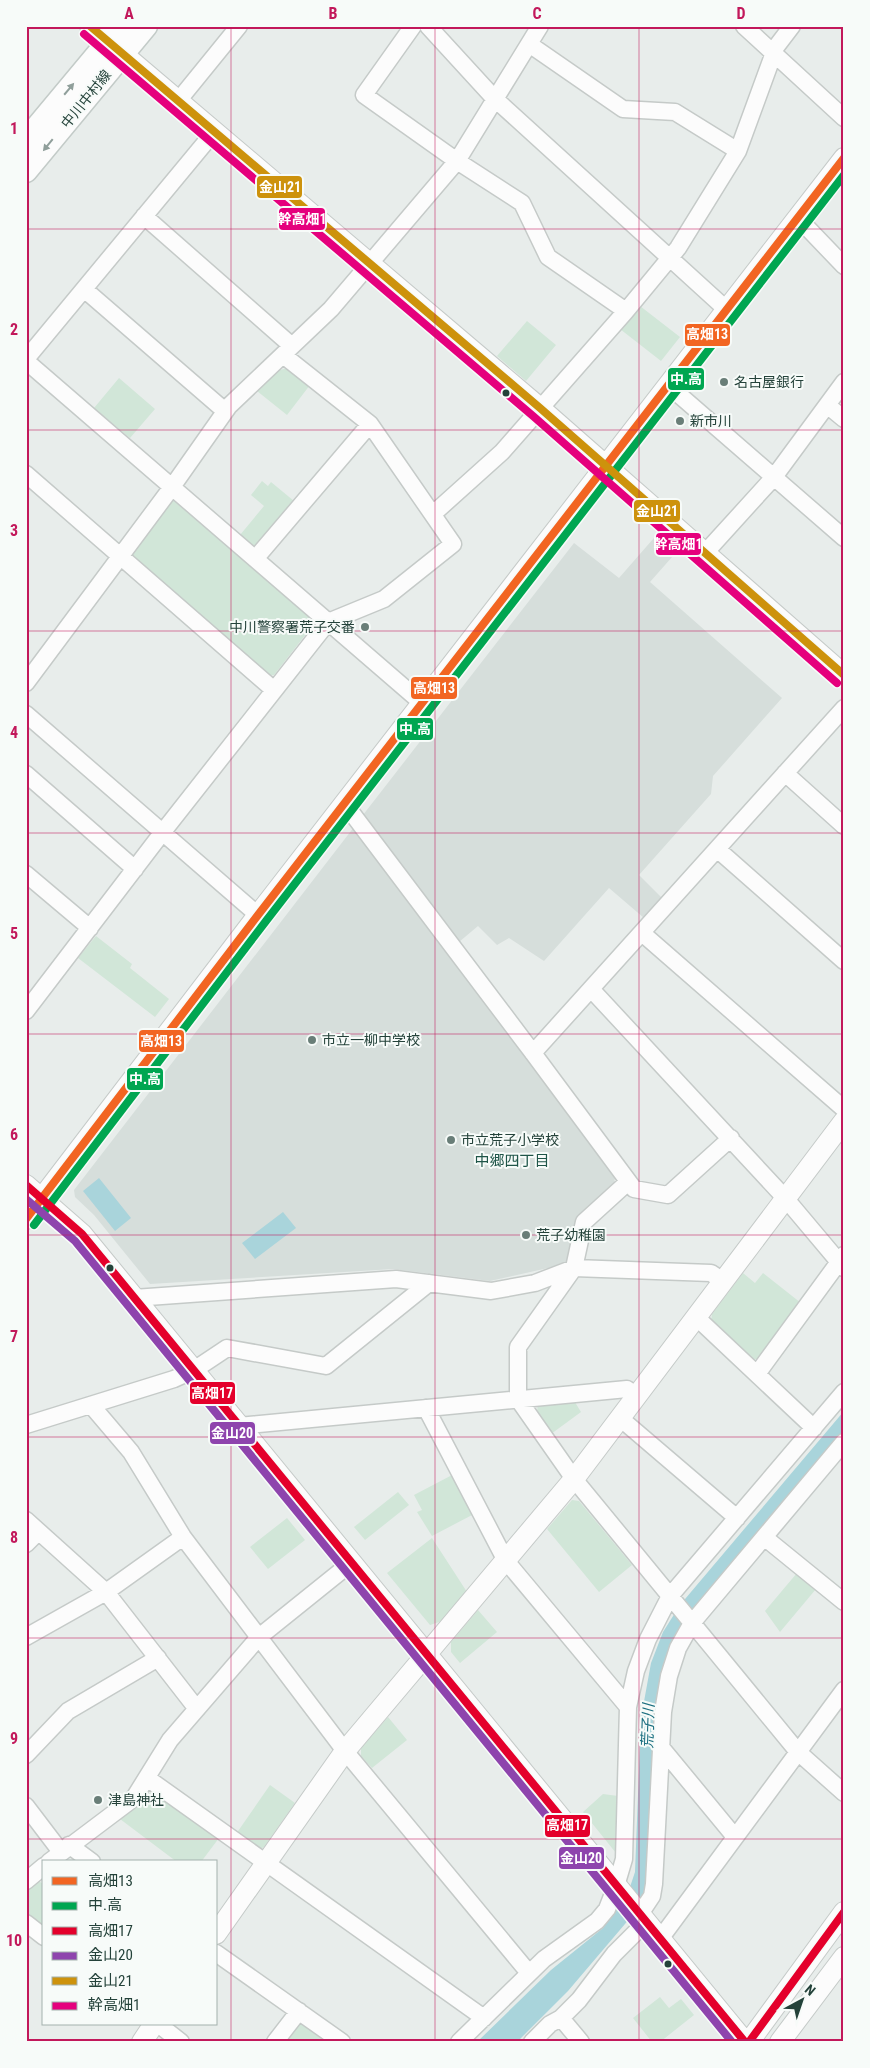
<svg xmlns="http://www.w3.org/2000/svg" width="870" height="2068" viewBox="0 0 870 2068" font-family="'Roboto Condensed','Noto Sans JP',sans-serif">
<rect width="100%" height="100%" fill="#e8edeb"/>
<path fill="#d6dedb" d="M660,531l20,17 -30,34 132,116 -69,78 -2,18 -72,81 23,23 -18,20 -35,-30 -65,73 -35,-23 -12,7 -19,-19 -19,16 -96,-127 211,-272 45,35z
M354,827l261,350 -1,7 -37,34 -11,46 -76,17 -97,-12 -243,15 -56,-69 -19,-18 -1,-7z"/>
<path fill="#d1e6d8" d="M640,306l40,31 -19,24 -41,-32z
M527,321l29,24 -30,36 -29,-25z
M288,368l22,17 -23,30 -30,-24 23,-21z
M119,378l36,31 -25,29 -36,-30z
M262,481l6,5 3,-4 23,19 -36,44 -6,1 -12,-11 24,-29 -13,-11z
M173,500l139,119 1,6 -39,50 -6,1 -134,-117 -2,-7z
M96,936l36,28 -2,4 39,31 -14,18 -77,-59z
M743,1273l12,10 8,-10 38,30 -40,55 -9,2 -41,-38 1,-8z
M573,1399l8,13 -30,22 -14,-21 1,-11z
M454,1474l20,40 -42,22 -15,-24 5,-2 -8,-15z
M398,1492l11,13 -44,35 -11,-13z
M572,1500l7,1 53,64 -33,27 -52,-63z
M287,1518l18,22 -37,29 -18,-22z
M432,1538l35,54 -25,29 -12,4 -43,-52z
M797,1573l19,16 -36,43 -15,-21z
M478,1610l19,22 -37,31 -9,-11v-10z
M388,1717l19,23 -35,28 -11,-12v-8z
M270,1785l25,18 -31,44 -6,3 -22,-16z
M154,1793l65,45 -18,24h-24l-57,-43 20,-14 7,-11z
M603,1794l15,2 -2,57 -33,-41z
M39,1881l5,4v42l-18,-13v-22z
M660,1997l9,11 12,-9 13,16 -34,27h-8l-19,-24z
M302,2022l27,20h-48l14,-17z"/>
<path fill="#a9d4db" d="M99,1178l32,40 -16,13 -32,-40z
M283,1212l13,16 -41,31 -13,-16z
M844,1411v19l-156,187 -22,39 -9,37 -9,187 -6,24 -74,87 -51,51h-40l74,-72 52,-42 25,-35 7,-21 6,-154 10,-55 12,-31 17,-27z"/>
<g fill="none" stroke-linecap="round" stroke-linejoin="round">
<defs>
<path id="minor" d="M413,26l-49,69 93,66 65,42 26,54 78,54
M428,26l66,72 233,212
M744,26l100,92
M529,44l94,65 52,3 63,39
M178,101l61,-75
M144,216l148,130
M798,218l46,48
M84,289l141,122
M26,359l188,-227
M26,361l396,342
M669,386l175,152
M827,405l17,14
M26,474l248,216
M433,514l69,-62 124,-141 52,-63 60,-97 38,-104 16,-21
M705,553l69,-76 70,-95
M255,559l115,-135
M26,683l146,-196 57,-81 102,-97 126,-148 83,-135
M26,714l232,201
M785,773l59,53
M26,774l109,95
M345,804l188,249 101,136 34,6 63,-57
M717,849l127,112
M26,874l64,54
M642,933l202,176
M591,989l195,210 58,69
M26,1011l136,-178 166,-211 56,-23 69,-55 -83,-120 -87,-69
M533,1053l311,-345
M628,1182l-44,40 -10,46 -56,79v52l56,80 224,273 46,41
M134,1298l262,-19 95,12 44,-8 39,-15 137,5 12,8
M696,1317l118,111
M757,1374l87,-119
M91,1405l40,47 52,85 162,214 184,222
M426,1408l80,153 122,146
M620,1418l117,100
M26,1425l148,-46 20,-9 33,-22 99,18 103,-83
M239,1426l388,-37 10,7
M26,1520l80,72 91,117
M764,1537l80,65
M26,1544l12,-12
M26,1637l80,-45 77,-55
M660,1746l75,91
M26,1755l42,-44 90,-53
M147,1778l337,240
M26,1806l35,46
M69,1845l23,17
M49,1862l85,-64 36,-58 89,-103 92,-74
M26,1881l18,-15
M640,1914l12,-18 2,-12 9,-172 6,-36 9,-28 14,-25 152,-181
M26,1923l18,14
M660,1939l184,-249
M216,1953l126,89
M561,2018l20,24
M158,2024l23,18
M275,2042l24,-31
M459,2042l85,-83 53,-38 10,-12 9,-23 8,-27 4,-152 8,-36 12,-32 22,-43 174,-204
M532,2042l18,-18 11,-6 18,-18 35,-46 32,-32"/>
<path id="tertiary" d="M90,26l450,382 304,267
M26,1185l56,49 663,808
M26,1219l232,-304 586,-757
M216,1934l129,-183 229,-272 270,-358
M142,2042l12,-18
M749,2042l95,-130
M780,2042l64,-85"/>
<path id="secondary" d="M26,140l95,-114
M26,171l120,-145"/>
</defs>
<use href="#minor" stroke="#c5cac8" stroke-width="19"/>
<use href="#tertiary" stroke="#c5cac8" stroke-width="22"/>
<use href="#secondary" stroke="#c3cbc8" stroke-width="25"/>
<use href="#minor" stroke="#fcfcfc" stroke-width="16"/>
<use href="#tertiary" stroke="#fcfcfc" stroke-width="20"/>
<use href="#secondary" stroke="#fcfcfc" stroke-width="22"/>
<defs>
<path id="bus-1" d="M26,1219l232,-304 586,-757"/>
<path id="bus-2" d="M34,1225l232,-304 578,-746"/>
<path id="bus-3" d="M26,1185l56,49 663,808
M749,2042l95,-130"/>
<path id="bus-4" d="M26,1199l49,42 657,801"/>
<path id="bus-5" d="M90,26l450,382 304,267"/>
<path id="bus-6" d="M84,34l449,382 304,267"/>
</defs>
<use href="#bus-1" stroke="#f7fbf9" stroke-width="11"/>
<use href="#bus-2" stroke="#f7fbf9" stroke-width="11"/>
<use href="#bus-3" stroke="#f7fbf9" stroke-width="11"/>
<use href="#bus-4" stroke="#f7fbf9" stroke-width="11"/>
<use href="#bus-5" stroke="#f7fbf9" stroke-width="11"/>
<use href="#bus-6" stroke="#f7fbf9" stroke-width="11"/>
<use href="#bus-1" stroke="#f26522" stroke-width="8"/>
<use href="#bus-2" stroke="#00a651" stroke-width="8"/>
<use href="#bus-3" stroke="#e4002b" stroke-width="8"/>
<use href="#bus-4" stroke="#8e44ad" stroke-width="8"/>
<use href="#bus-5" stroke="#cd920c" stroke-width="8"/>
<use href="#bus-6" stroke="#e5007d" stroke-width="8"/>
</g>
<defs><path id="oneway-solid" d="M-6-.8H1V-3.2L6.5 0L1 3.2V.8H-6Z" transform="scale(1.25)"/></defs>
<g fill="#909f9b">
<use href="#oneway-solid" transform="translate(69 89) rotate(-50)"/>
<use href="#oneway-solid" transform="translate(48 145) rotate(129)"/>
</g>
<path fill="none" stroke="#c2185b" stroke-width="1" stroke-opacity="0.55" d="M231,26v2016M435,26v2016M639,26v2016M26,229h818M26,430h818M26,631h818M26,833h818M26,1034h818M26,1235h818M26,1437h818M26,1638h818M26,1839h818"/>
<g fill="#697e78" stroke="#f7fbf9" stroke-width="2">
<circle cx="724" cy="382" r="5"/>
<circle cx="680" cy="421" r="5"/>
<circle cx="365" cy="627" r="5"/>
<circle cx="312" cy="1040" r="5"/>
<circle cx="451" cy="1140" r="5"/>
<circle cx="526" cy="1235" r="5"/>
<circle cx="98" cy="1800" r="5"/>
</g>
<g fill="#24423a" stroke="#f7fbf9" stroke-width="2">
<circle cx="506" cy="393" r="4.5"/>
<circle cx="110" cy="1268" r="4.5"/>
<circle cx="668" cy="1964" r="4.5"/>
</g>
<g text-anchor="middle" stroke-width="4" stroke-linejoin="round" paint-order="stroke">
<g font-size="14" fill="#24423a" stroke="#f7fbf9">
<text transform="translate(86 99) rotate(-51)" y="5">中川中村線</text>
</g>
<g font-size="14" fill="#24423a" stroke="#f7fbf9" text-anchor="start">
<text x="734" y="387">名古屋銀行</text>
<text x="690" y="426">新市川</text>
<text x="355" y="632" text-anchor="end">中川警察署荒子交番</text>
<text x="322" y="1045">市立一柳中学校</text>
<text x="461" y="1145">市立荒子小学校</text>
<text x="536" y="1240">荒子幼稚園</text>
<text x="108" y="1805">津島神社</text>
</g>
<g font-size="15" fill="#1f5548" stroke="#f7fbf9">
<text x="512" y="1166">中郷四丁目</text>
</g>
<g font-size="15" font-style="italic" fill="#1c6f80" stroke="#f7fbf9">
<text transform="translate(648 1726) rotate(-88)" y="5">荒子川</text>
</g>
</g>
<g stroke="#f7fbf9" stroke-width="2">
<rect x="256" y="175" width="47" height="24" rx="5" fill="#cd920c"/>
<rect x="278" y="207" width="48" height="24" rx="5" fill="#e5007d"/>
<rect x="684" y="323" width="47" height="24" rx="5" fill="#f26522"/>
<rect x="667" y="367" width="38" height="24" rx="5" fill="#00a651"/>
<rect x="633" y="499" width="48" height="24" rx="5" fill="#cd920c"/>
<rect x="655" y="532" width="47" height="24" rx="5" fill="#e5007d"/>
<rect x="410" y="676" width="48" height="24" rx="5" fill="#f26522"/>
<rect x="396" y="717" width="38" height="24" rx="5" fill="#00a651"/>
<rect x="138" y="1029" width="47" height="24" rx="5" fill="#f26522"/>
<rect x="126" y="1067" width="38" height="24" rx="5" fill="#00a651"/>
<rect x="189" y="1381" width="47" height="24" rx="5" fill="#e4002b"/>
<rect x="209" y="1421" width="47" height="24" rx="5" fill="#8e44ad"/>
<rect x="544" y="1814" width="47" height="24" rx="5" fill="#e4002b"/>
<rect x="558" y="1846" width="47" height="24" rx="5" fill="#8e44ad"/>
</g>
<g font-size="14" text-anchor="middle" font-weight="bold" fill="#fff">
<text x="280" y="192">金山21</text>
<text x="302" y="224">幹高畑1</text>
<text x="707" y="339">高畑13</text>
<text x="686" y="384">中.高</text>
<text x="657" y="516">金山21</text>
<text x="678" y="549">幹高畑1</text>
<text x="434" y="693">高畑13</text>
<text x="415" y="734">中.高</text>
<text x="161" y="1046">高畑13</text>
<text x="145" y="1084">中.高</text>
<text x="212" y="1398">高畑17</text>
<text x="232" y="1438">金山20</text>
<text x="567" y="1830">高畑17</text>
<text x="581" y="1863">金山20</text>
</g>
<rect width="870" height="2068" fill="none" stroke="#f7fbf9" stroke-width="55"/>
<rect x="42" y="1860" width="175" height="165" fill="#f7fbf9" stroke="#a3b1ad"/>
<rect x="52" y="1877" width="25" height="8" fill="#f26522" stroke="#a3b1ad"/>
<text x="88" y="1886" font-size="15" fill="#24423a">高畑13</text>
<rect x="52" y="1902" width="25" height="8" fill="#00a651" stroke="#a3b1ad"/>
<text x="88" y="1910" font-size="15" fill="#24423a">中.高</text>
<rect x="52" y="1927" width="25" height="8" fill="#e4002b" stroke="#a3b1ad"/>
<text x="88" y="1936" font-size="15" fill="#24423a">高畑17</text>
<rect x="52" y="1952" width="25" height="8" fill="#8e44ad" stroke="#a3b1ad"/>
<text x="88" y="1960" font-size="15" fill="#24423a">金山20</text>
<rect x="52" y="1977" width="25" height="8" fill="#cd920c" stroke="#a3b1ad"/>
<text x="88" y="1986" font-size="15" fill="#24423a">金山21</text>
<rect x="52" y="2002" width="25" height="8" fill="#e5007d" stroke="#a3b1ad"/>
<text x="88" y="2010" font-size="15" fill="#24423a">幹高畑1</text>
<g transform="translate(802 2000) rotate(40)" stroke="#f7fbf9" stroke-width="4" paint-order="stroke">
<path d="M0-4L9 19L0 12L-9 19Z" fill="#24423a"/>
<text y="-8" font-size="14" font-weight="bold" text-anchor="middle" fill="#24423a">N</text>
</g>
<rect x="28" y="28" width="814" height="2012" fill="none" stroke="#c2185b" stroke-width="2"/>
<g font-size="16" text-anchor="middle" font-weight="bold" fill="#c2185b">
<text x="129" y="19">A</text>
<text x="333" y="19">B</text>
<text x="537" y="19">C</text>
<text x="741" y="19">D</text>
<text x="14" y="134">1</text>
<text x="14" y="335">2</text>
<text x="14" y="536">3</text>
<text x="14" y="738">4</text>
<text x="14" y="939">5</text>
<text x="14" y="1140">6</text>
<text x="14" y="1342">7</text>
<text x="14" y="1543">8</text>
<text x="14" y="1744">9</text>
<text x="14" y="1946">10</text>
</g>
</svg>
